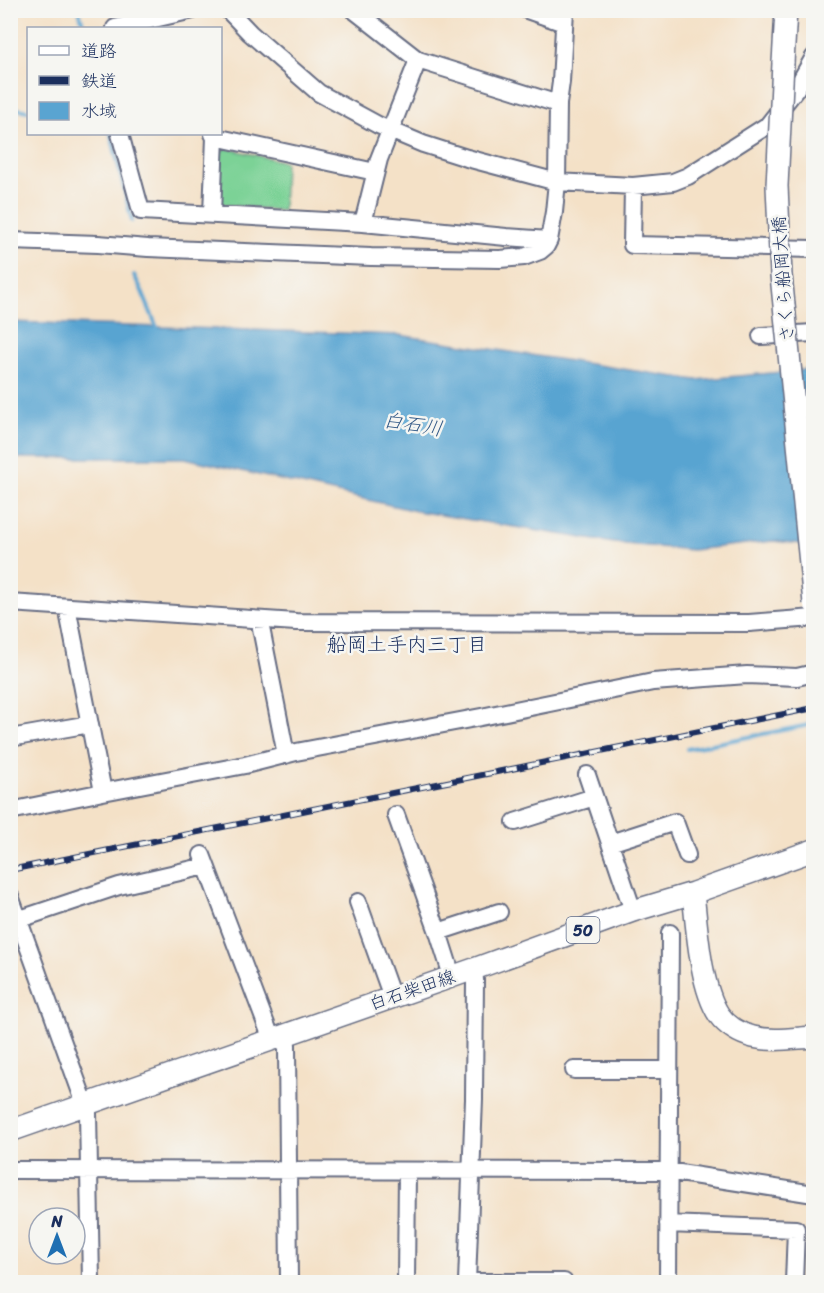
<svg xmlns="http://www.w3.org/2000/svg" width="824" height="1293" viewBox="0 0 824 1293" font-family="Sriracha,'Klee One',sans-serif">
<rect width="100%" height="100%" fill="#f6f6f2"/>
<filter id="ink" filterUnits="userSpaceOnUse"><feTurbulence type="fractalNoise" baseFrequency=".0167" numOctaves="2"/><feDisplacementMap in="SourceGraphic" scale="12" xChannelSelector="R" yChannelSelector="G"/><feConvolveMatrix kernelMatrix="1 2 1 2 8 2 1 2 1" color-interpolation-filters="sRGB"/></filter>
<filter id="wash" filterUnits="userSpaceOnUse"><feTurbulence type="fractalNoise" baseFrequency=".008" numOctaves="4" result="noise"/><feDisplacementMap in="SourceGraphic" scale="24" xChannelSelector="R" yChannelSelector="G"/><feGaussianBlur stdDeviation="1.35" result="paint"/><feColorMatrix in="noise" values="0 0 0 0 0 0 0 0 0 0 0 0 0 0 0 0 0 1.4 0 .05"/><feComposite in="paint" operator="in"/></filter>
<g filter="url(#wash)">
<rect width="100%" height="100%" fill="#f4e1c7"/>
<path fill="#7cd296" stroke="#4c807a" stroke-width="1.5" d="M226,148l59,14 -2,49 -65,-7 1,-51z"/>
<path fill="#59a4d1" stroke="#3a6a98" stroke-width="1.5" d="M11,322l388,13 297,45 117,-11v176l-40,-4 -81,9 -78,-7 -198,-32 -231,-53h-174z"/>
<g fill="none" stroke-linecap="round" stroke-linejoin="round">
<path stroke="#59a4d1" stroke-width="4" d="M79,10l5,18
M10,107l18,4
M111,134l21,87
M134,275l7,14 17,41
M687,749l127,-25"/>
</g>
</g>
<g filter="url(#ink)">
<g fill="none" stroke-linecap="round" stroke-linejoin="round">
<defs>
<path id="minor" d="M228,10l22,23 69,60 59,32 45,19 44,14 90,24 76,4 40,-4 15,-6 80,-51 28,-36 18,-32
M354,10l64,50 140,44
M527,10l37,13
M115,28l78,-18
M120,134l21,77 222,12 143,14 43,3
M215,137l160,35
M633,186l-1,59 182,4
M212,214l3,-77 -2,-3
M363,223l16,-64 39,-99
M10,241l88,3 50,4 223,9 129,2 24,-2 16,-6 6,-5 3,-6 5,-28 3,-30 1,-78 3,-22 4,-72
M761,336l53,-3
M10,603l286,19 453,1 65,-5
M69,617l34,175
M261,628l25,127
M10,738l80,-14
M587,775l46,136
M10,811l93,-19 142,-27 51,-13 185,-35 172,-35 94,-7 50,2 17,-4
M396,815l42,117 14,44
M515,822l79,-25
M610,843l65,-21 12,33
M202,855l70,185
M10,896l78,216 3,170
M358,902l34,95
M20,919l99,-33 87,-20
M438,932l61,-20
M285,1035l2,10 2,237
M574,1070h94
M10,1170l657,1 147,23
M668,1224l128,5 -2,53
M406,1282l1,-111
M467,1282l7,-183 1,-119 -1,-11
M467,1282h97
M668,1282l2,-349"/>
<path id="major" d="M783,63l3,-53
M693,893c4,35 7,93 26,122 8,11 21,19 34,22 20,5 41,1 61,0
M10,1131l464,-162 159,-58 60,-18 121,-43"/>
</defs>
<use href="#minor" stroke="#676d83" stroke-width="20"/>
<use href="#major" stroke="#676d83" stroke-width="24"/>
<use href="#minor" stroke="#fff" stroke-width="16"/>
<use href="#major" stroke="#fff" stroke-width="21"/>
<defs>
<path id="rail" d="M10,870l804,-162"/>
</defs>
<use href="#rail" stroke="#1b2f5e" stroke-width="6"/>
<use href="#rail" stroke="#f6f6f2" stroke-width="4" stroke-dasharray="11" stroke-linecap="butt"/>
<defs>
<path id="major-bridge" d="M783,63l-6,123 4,89 33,328"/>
</defs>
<use href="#major-bridge" stroke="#676d83" stroke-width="24" stroke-linecap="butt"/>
<use href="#major-bridge" stroke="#fff" stroke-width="21"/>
</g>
</g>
<g text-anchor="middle" stroke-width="5" stroke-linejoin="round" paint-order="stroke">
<rect fill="#f6f6f2" stroke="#5d6b8a" stroke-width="1.5" x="566.5" y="917" width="33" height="26" rx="4.5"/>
<g font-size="16" font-weight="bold" fill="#1b2f5e">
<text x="583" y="936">50</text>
</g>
<g font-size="18" fill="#1b2f5e" stroke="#f6f6f2">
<text transform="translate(783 279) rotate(-94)" y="6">さくら船岡大橋</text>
<text transform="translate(412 990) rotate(-19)" y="6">白石柴田線</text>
</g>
<g font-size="20" font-style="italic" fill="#315886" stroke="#f6f6f2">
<text transform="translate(413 424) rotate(9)" y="7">白石川</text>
</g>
<g font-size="20" fill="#1b2f5e" stroke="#f6f6f2">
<text x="407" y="651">船岡土手内三丁目</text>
</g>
</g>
<rect width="824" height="1293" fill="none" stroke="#f6f6f2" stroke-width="36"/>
<rect x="27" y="27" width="195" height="108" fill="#f6f6f2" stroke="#9ea6b7" stroke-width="1.5"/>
<rect x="39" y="46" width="30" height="9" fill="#ffffff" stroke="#9ea6b7" stroke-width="1.5"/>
<text x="81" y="57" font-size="18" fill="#1b2f5e">道路</text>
<rect x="39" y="76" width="30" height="9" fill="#1b2f5e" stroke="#9ea6b7" stroke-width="1.5"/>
<text x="81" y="87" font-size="18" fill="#1b2f5e">鉄道</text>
<rect x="39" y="102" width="30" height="18" fill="#59a4d1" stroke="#9ea6b7" stroke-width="1.5"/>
<text x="81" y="117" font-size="18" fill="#1b2f5e">水域</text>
<g transform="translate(57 1236)"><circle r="28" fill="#f6f6f2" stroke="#9ea6b7" stroke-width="1.5"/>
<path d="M0-4.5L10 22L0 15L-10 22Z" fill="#1f6fb2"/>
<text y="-9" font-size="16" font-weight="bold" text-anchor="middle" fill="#1b2f5e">N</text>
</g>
</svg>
